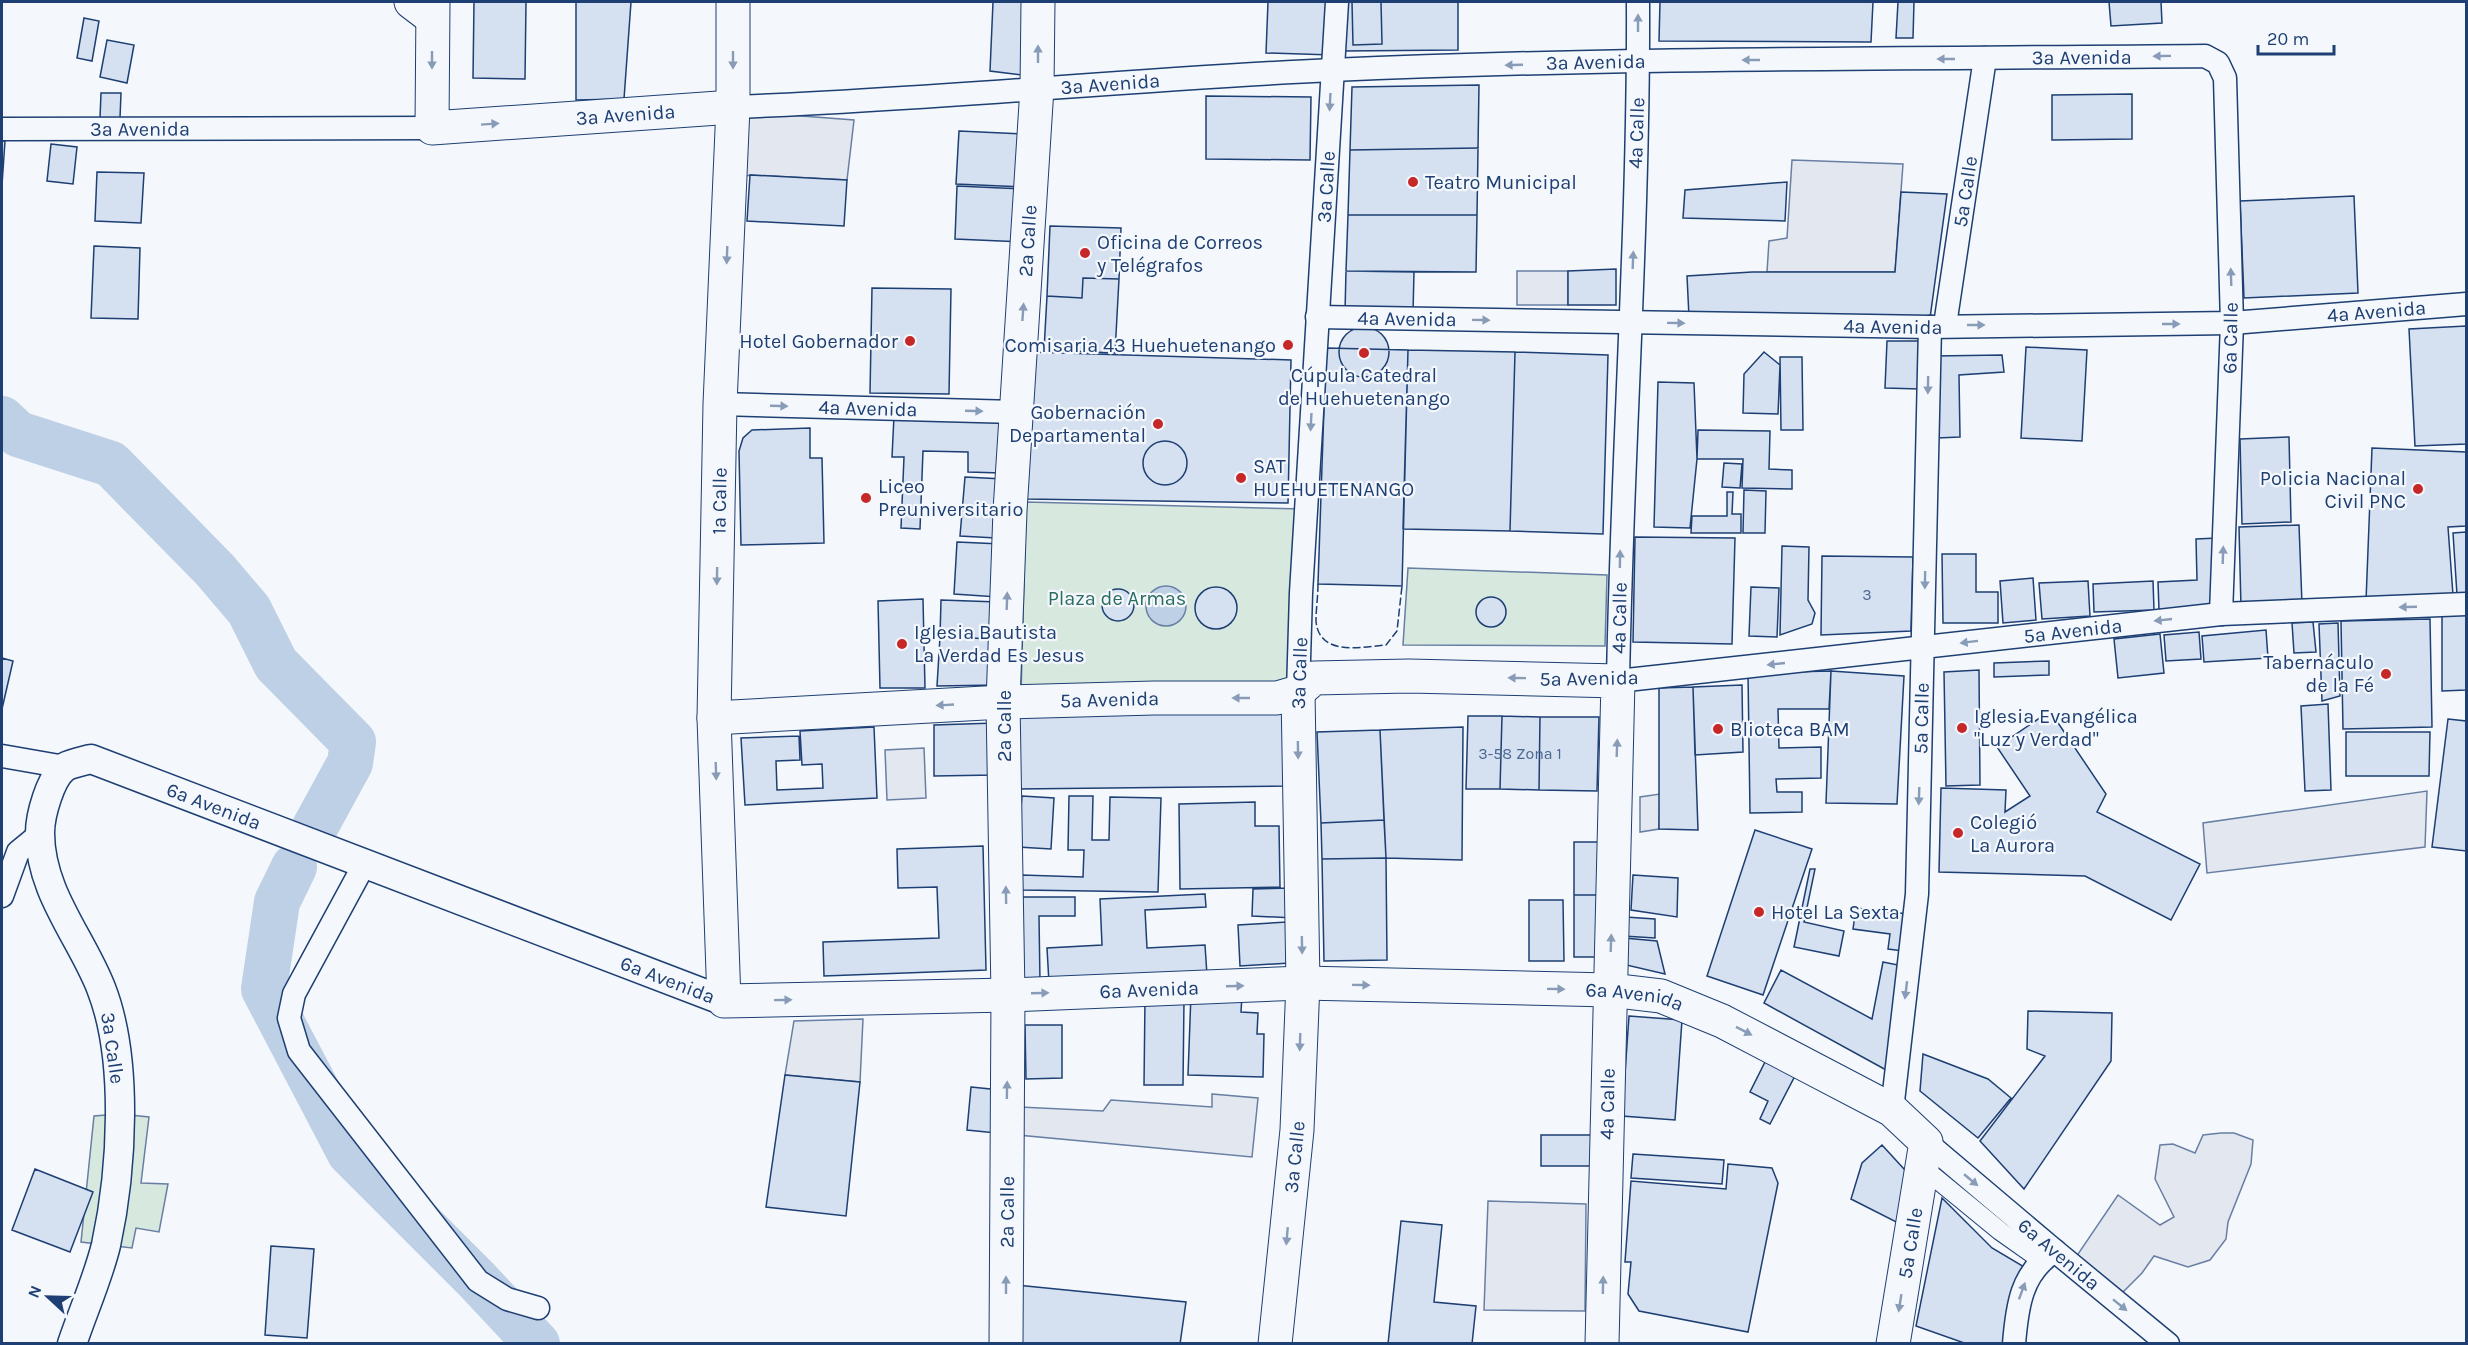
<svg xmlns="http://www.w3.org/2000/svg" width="2468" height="1345" viewBox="0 0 2468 1345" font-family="Karla,sans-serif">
<rect width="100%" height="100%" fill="#f4f7fb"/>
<path fill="#d7e8df" stroke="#687fa3" stroke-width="1.5" d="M1026,502l277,7 -9,176 -273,10z
M1408,568l199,7 -2,71 -202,-1z
M120,1114l29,3 -8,66 27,1 -9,48 -23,-4 -4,20 -51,-6 13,-126z"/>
<path fill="#e3e8f0" stroke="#687fa3" stroke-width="1.5" d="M748,112l106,8 -7,60 -97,-5 -7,2z
M1792,160l111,4 -8,108h-128l2,-31 18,-3z
M1517,271h51v34h-51z
M924,748l2,50 -39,2 -2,-50z
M2427,791l-2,56 -218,26 -4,-50z
M1660,794l-1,35 -19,3v-35z
M863,1019l-3,63 -75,-7 9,-54z
M1212,1094l46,4 -6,59 -234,-22 2,-28 83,4 8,-11 101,7z
M2221,1133h13l19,7 -2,24 -23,58 -2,17 -16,21 -22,7 -34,-11 -12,17 -22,22 -44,-38 42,-62 42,30 14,-8 -19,-38 5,-34 13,-1 22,9 8,-18z
M1488,1201l98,3 -1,107 -101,-1z"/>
<path fill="#bed0e5" stroke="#687fa3" stroke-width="1.5" d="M1146 606a20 20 0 1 1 40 0a20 20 0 1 1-40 0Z"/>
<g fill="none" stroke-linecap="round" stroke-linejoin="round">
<path stroke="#bed0e5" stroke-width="46" d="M2,419l16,15 93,30 104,106 34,40 27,54 77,78 -3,21 -36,66
M294,867l-17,35 -13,87 86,164 127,127 60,64"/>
</g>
<path fill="#d5e0f0" stroke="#1d3f73" stroke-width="1.5" d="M474,2h52l-1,77 -52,-1z
M576,2h55l-7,97 -48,1z
M993,2h43l-6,74 -40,-5z
M1268,2h65l-1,53 -66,-2z
M1343,2h115v48l-115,1z
M1352,2h29l1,42 -29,1z
M1660,2h213l-2,40 -212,-1z
M1898,2h16l-1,36h-17z
M2109,2h52l1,21 -51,3z
M84,18l15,3 -7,40 -15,-3z
M107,40l27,5 -7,38 -27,-6z
M1479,85l-1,63 -128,2 2,-63z
M101,93h20l-1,25h-20z
M2132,94v45l-80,1v-45z
M1206,96l105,1 -1,63 -104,-1z
M959,131l66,3 -2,53 -67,-3z
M2,141h3l-3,44z
M51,144l26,3 -4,37 -26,-3z
M1478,148l-1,67h-129l2,-65z
M97,172l47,1 -3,50 -46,-2z
M750,175l97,5 -3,46 -97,-5z
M1787,182l-2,39 -102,-3 2,-28z
M957,186l67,3 -2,53 -67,-3z
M1901,192l46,2 -17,124 -241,-1 -2,-41 65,-4h143z
M2354,196l4,97 -114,5 -4,-97z
M1348,215h129l-1,57 -130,-1z
M1050,226l71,2 -2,51 -36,-1 -1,20 -35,-2z
M94,246l46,2 -2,71 -47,-1z
M1616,269v36h-48v-34z
M1346,271l68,1 -1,41 -68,-1z
M1083,278l36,1 -4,74 -71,-3 3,-54 35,2z
M872,288l79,1 -2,105 -79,-1z
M2466,326v118l-51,2 -6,-117z
M1339 352a25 25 0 1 1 50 0a25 25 0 1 1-50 0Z
M1887,341h34l-1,48 -35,-1z
M2026,347l61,3 -5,91 -61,-3z
M1326,348l82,2 -6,236 -84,-2z
M1408,350l107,2 -5,179 -107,-2z
M1030,352l261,8 -3,143 -262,-4z
M1515,352l93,3 -5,179 -93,-3z
M1764,352l16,13 -2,49 -35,-1 1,-39z
M2002,355l2,17 -45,3 1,62 -23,1 -2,-82z
M1780,357h22l1,73h-22z
M1658,382l36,1 3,76 -7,69 -36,-1z
M894,416l109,4 -2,53 -33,-1v-20l-45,-1 -3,78 -19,-1 3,-71h-12z
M810,428v30h12l2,85 -83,2 -2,-94 4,-13 9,-8z
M1698,430l72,1 -1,38 23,1v19l-50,-1 1,-29h-46z
M2289,437l2,85 -49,2 -2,-85z
M1143 463a22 22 0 1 1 44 0a22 22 0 1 1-44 0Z
M2372,448l94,4v74l-18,1 5,68 -87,6z
M1724,463l18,1 -2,24 -18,-1z
M965,477l38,2 -7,59 -36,-2z
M1744,490l22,1 -1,42h-22z
M1727,492h6l-1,22h9v19h-50l1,-17h35z
M2299,525l3,79 -61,4 -2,-81z
M2466,532v62l-9,1 -4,-62z
M1635,537l100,1 -3,106 -99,-2z
M2217,538l1,70 -59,2 -1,-28 39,-2 -1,-41z
M957,542l44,2 -3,53 -44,-3z
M1782,546l27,1 -1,53 7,13 -3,11 -32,11z
M1942,554h34v38h22v31h-55z
M1822,556l91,1 -2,74 -90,4z
M2033,578l3,42 -33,3 -3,-42z
M2088,581l2,35 -48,3 -3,-36z
M2153,581l1,29 -60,2 -1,-28z
M1195 608a21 21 0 1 1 42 0a21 21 0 1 1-42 0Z
M1751,587l28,1 -2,49 -28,-1z
M1102 605a16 16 0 1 1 32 0a16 16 0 1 1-32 0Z
M1476 612a15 15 0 1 1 30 0a15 15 0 1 1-30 0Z
M923,599l2,89h-45l-2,-87z
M941,600l57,2 -1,37 -57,-2z
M2442,610h24v80l-24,1z
M2430,619l2,108 -89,2 -2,-108z
M2313,622l3,30 -22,1 -2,-30z
M2338,623l2,73 -18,5 -3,-77z
M2266,630l2,28 -64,4 -2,-26z
M2199,632l2,27 -35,2 -2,-26z
M2160,634l4,39 -46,5 -4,-39z
M940,637l57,2 1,46 -61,1z
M2,658l11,3 -11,48z
M2049,661v14l-55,2v-14z
M1979,670l1,115 -34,1 -2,-114z
M1831,671l73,5 -7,128 -71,-1z
M1831,671l-2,38h-51l1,39 42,-1v31l-45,1 1,13h25v20l-52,1 -2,-140z
M1742,685l1,67 -48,3 -2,-68z
M1693,687l5,143 -39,-1v-141z
M2328,704l3,86 -26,1 -4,-85z
M1287,707l1,79 -280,3 3,-77z
M2050,711l56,83 -9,18 103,52 -29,56 -86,-44 -146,-4 2,-84 65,2 -1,22 25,-16 -33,-49z
M1468,716h34l-2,73h-34z
M1502,716l38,1 -1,73 -39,-1z
M1540,717h59l-2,74 -58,-1z
M2448,719l18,2v130l-34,-4z
M995,723v52l-61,1v-51z
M874,727l3,71 -132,7 -4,-67 58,-2 1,24 -24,1 1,29 46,-2 -1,-24 -20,1 -2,-34z
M1463,727l-1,133 -76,-2 -6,-128z
M1380,730l4,90 -63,3 -4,-91z
M2346,732h84l-1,44h-83z
M1022,796l32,2 -3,51 -33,-2z
M1069,796h24l-1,44h17l1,-43 51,1 -3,94 -136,-2v-15l61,2 1,-27h-16z
M1255,802v24h24l1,61 -100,2 -1,-85z
M1384,820l2,38 -64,1 -1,-36z
M1755,830l57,19 -49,146 -56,-19z
M1574,842h26v53h-26z
M983,846l3,124 -162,6 -1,-34 116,-4 -2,-51 -39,1 -1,-39z
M1386,858l1,102 -63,1 -2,-102z
M1810,869h5l-11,53 40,9 -5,25 -45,-9z
M1633,875l45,3 -1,39 -46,-7z
M1294,888v30l-42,-2 1,-27z
M1205,894l1,13 -61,3 2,38 58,-3 2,30 -158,8 -2,-35 55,-3 -2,-46z
M1574,895h26v62h-26z
M1015,897h60v19h-36l1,66 -24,1z
M1529,900h34l1,61h-35z
M1856,908l52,6 -5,37 -15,-2 2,-15 -37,-5z
M1625,917l30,2v19l-32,-2z
M1287,922l3,41 -50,3 -2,-41z
M1624,938l33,3 8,33 -43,-10z
M1883,962l25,5 -20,104 -124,-68 17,-33 91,49z
M1191,994l51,1 -1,17 17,1 -1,21h7l-1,43 -75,-2z
M1145,999l39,1 -1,85h-39z
M2028,1011l84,2 -1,48 -87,128 -44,-48 65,-85 -18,-7z
M1629,1016l53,4 -7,100 -53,-4z
M1025,1025h37v53l-36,1z
M1923,1054l65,25 23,19 -33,40 -58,-47z
M1768,1056l30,14 -28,54 -10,-5 8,-18 -18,-9z
M785,1075l75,7 -14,134 -80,-9z
M971,1087l29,3 -4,43 -29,-3z
M1541,1135h50v31h-50z
M1882,1145l33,36 -9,46 -55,-28 11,-36z
M1633,1154l91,6 -2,24 -91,-6z
M1728,1164l44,4 6,15 -30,149 -109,-21 -11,-17 3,-32h-6l6,-81 95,8z
M35,1169l58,23 -23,60 -58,-22z
M1942,1198l50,50 34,20 -19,41 -3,35h-37l-51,-18z
M1401,1221l41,4 -8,77 42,4 -4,38h-84z
M271,1246l43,3 -7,89 -42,-3z
M1016,1285l170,17 -6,42h-166z"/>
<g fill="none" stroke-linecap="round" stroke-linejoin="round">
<defs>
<path id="pedestrian" d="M1922,1167l78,64 41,29"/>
<g id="minor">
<path id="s1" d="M1638,2c1,226 -16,452 -20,679l603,-67 245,-10"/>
<path id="s2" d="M733,107c200,-7 399,-28 599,-37 290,-13 582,-11 873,-14l13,7 7,15 7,245 -11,291"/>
<path id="s3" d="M2,129l430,-1"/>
<path id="s4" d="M1317,317l613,10 302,-4 234,-19"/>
<path id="s5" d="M1945,325l40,-267"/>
<path id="s6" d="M720,404l296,8"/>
<path id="s7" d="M1298,692l3,-99 36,-591"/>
<path d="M2,756l63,11"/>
<path d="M365,863l-71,131 -5,24 10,33 179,230 29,18 31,9"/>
<path d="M2,896l16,-44 22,-18"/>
<path id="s8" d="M1892,1110l25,-216 13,-567"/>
<path id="s9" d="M1926,1142l129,109 113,93"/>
<path d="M2014,1344c3,-37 7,-72 41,-93"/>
</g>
<g id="tertiary">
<path id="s10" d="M72,1344c11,-33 26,-66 34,-99 16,-74 23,-186 -5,-257 -20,-51 -61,-96 -61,-155 0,-17 10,-55 25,-66 7,-4 19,-6 26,-8l633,242"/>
</g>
<g id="secondary">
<path d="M411,2l21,16"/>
<path id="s11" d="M1275,1344l22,-214 6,-147 -5,-291"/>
</g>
<g id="primary">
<path id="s12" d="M433,2l-1,126 301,-21"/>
<path id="s13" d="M733,2v105l-13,297 -6,314 10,283 284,-6 295,-12 307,7 51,6 61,25 170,89 34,32 -33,202"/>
<path id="s14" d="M714,718l289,-16 151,-4h123l21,-6 16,-14 95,-2 209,5 -16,663"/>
<path id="s15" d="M1006,1344l2,-349 -5,-293 7,-191 27,-423 1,-86"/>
</g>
</defs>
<use href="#pedestrian" stroke="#1d3f73" stroke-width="20"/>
<use href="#minor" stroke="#1d3f73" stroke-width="25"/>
<use href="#tertiary" stroke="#1d3f73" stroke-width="31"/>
<use href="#secondary" stroke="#1d3f73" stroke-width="35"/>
<use href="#primary" stroke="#1d3f73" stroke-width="35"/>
<use href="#pedestrian" stroke="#f4f7fb" stroke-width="18"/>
<use href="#minor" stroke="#f4f7fb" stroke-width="22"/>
<use href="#tertiary" stroke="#f4f7fb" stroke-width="28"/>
<use href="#secondary" stroke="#f4f7fb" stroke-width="33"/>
<use href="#primary" stroke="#f4f7fb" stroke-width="33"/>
<path stroke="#1d3f73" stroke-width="1.5" stroke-dasharray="8 3" stroke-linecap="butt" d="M1318,584c0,12 -2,25 -2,37 3,36 46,26 70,24l11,-14 5,-45"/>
</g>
<defs><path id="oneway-solid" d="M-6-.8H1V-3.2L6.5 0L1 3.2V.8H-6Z" transform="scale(1.5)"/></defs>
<g fill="#889bb7">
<use href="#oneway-solid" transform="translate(1638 23) rotate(-90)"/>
<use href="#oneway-solid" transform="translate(1038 54) rotate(-90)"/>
<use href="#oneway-solid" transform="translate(2162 56) rotate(179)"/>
<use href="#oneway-solid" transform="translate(1946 59) rotate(180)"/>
<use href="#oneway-solid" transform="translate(432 60) rotate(90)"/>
<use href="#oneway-solid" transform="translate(733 60) rotate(90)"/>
<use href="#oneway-solid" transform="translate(1751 60) rotate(180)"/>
<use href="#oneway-solid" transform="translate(1514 65) rotate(178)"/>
<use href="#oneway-solid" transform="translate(1330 102) rotate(93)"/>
<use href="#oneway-solid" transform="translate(490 124) rotate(-4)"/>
<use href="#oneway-solid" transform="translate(727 255) rotate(92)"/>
<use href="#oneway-solid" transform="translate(1633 260) rotate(-88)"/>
<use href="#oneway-solid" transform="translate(2231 277) rotate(-92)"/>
<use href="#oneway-solid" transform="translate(1023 312) rotate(-86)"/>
<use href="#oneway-solid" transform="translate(1481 320) rotate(1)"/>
<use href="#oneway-solid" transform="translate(1676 323) rotate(1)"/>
<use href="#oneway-solid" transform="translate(2171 324)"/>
<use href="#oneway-solid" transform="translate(1976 325)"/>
<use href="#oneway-solid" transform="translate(1928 385) rotate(91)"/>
<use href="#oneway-solid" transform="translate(779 406) rotate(2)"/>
<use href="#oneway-solid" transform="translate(974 411) rotate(2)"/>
<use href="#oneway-solid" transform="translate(1311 422) rotate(93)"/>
<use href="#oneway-solid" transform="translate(2223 555) rotate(-88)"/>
<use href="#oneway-solid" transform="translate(1620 559) rotate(-89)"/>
<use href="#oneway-solid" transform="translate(717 576) rotate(91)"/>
<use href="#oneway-solid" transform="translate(1925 580) rotate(91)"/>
<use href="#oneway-solid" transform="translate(1007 601) rotate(-88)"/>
<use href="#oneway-solid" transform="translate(2408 607) rotate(178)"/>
<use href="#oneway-solid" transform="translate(2163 620) rotate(174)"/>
<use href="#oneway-solid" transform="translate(1969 642) rotate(173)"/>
<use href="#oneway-solid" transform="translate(1776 664) rotate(174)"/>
<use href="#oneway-solid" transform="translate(1517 678) rotate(-179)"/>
<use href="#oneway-solid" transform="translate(1241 698) rotate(-180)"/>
<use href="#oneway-solid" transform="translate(945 705) rotate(177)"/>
<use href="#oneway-solid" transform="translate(1617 748) rotate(-88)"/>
<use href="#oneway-solid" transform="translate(1298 750) rotate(89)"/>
<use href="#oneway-solid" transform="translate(716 771) rotate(88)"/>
<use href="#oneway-solid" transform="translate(1919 796) rotate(92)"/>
<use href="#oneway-solid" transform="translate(1006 895) rotate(-91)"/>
<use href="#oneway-solid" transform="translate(1611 943) rotate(-88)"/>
<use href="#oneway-solid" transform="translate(1302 945) rotate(89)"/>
<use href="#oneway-solid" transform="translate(1361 985) rotate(1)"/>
<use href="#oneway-solid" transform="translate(1235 986) rotate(-2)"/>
<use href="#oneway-solid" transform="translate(1556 989) rotate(1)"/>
<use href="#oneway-solid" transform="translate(1906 990) rotate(97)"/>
<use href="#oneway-solid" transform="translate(1040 993) rotate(-2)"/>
<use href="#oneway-solid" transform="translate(783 1000) rotate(-1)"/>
<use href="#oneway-solid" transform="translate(1744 1031) rotate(27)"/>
<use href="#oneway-solid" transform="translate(1300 1042) rotate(92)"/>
<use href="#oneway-solid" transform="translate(1007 1090) rotate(-89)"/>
<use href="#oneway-solid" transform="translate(1971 1180) rotate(40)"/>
<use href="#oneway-solid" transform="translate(1287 1236) rotate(95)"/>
<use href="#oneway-solid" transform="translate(1006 1285) rotate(-90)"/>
<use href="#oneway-solid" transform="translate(1603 1285) rotate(-89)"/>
<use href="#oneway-solid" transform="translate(2022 1291) rotate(-70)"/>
<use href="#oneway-solid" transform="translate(1900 1303) rotate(99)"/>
<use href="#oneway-solid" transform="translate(2120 1305) rotate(39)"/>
</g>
<g fill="#c62828" stroke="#f4f7fb" stroke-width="2">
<circle cx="1413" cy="182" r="6"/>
<circle cx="1085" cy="253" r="6"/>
<circle cx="910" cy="341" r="6"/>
<circle cx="1288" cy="345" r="6"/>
<circle cx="1364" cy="353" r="6"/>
<circle cx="1158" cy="424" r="6"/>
<circle cx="1241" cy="478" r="6"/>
<circle cx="2418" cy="489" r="6"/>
<circle cx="866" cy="498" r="6"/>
<circle cx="902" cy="644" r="6"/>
<circle cx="2386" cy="674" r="6"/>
<circle cx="1962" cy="728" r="6"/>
<circle cx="1718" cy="729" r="6"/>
<circle cx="1958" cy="833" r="6"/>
<circle cx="1759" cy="912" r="6"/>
</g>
<g text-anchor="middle" stroke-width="4.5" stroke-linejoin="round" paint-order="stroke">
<g font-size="16" fill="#4b6792">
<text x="1867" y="600">3</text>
<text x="1520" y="759">3-58 Zona 1</text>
</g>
<g font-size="20" fill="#1d3f73" stroke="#f4f7fb">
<text dy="7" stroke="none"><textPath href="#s2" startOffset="1350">3a Avenida</textPath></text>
<text dy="7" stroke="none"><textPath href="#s2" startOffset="864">3a Avenida</textPath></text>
<text dy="7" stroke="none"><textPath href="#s2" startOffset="378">3a Avenida</textPath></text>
<text dy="7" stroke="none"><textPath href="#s12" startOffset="320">3a Avenida</textPath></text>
<text dy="7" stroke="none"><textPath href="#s3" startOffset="138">3a Avenida</textPath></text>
<text transform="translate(1636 133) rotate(-88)" y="7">4a Calle</text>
<text dy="7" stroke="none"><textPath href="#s7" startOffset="506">3a Calle</textPath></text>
<text dy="7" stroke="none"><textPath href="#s5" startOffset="135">5a Calle</textPath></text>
<text dy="7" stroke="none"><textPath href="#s15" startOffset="1104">2a Calle</textPath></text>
<text dy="7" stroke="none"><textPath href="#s4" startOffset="1060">4a Avenida</textPath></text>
<text dy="7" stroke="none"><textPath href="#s4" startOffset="90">4a Avenida</textPath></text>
<text dy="7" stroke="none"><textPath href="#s4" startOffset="576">4a Avenida</textPath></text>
<text transform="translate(2230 338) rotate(-89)" y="7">6a Calle</text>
<text dy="7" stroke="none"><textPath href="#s6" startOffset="148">4a Avenida</textPath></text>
<text transform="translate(719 501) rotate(-89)" y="7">1a Calle</text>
<text transform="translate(1619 618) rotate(-89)" y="7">4a Calle</text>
<text dy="7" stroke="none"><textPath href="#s1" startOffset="1137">5a Avenida</textPath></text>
<text transform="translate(1299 673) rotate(-88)" y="7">3a Calle</text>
<text transform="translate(1589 678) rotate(-1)" y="7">5a Avenida</text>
<text dy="7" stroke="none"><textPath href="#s14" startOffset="396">5a Avenida</textPath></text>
<text dy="7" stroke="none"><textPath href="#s8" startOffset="393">5a Calle</textPath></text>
<text transform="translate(1004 726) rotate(-90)" y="7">2a Calle</text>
<text dy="7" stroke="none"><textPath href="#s10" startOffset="764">6a Avenida</textPath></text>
<text dy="7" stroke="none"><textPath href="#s10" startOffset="1250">6a Avenida</textPath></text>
<text dy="7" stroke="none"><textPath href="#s13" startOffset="1425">6a Avenida</textPath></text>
<text dy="7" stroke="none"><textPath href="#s13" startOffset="1911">6a Avenida</textPath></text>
<text transform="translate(113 1048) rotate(82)" y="7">3a Calle</text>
<text transform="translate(1607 1104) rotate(-89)" y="7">4a Calle</text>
<text dy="7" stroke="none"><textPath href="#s11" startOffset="188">3a Calle</textPath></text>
<text dy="7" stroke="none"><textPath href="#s15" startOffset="132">2a Calle</textPath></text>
<text transform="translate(1910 1243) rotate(-81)" y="7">5a Calle</text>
<text dy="7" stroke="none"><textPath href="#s9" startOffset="174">6a Avenida</textPath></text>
</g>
<g font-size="20" fill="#1d3f73" stroke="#f4f7fb" text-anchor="start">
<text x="1425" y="189">Teatro Municipal</text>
<text x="1097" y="249">Oficina de Correos<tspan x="1097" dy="23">y Telégrafos</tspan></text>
<text x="898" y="348" text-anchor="end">Hotel Gobernador</text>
<text x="1276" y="352" text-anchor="end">Comisaria 43 Huehuetenango</text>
<text x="1364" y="382" text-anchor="middle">Cúpula Catedral<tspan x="1364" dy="23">de Huehuetenango</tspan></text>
<text x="1146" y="419" text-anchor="end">Gobernación<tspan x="1146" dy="23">Departamental</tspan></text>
<text x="1253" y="473">SAT<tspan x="1253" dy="23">HUEHUETENANGO</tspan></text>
<text x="2406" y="485" text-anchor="end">Policia Nacional<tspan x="2406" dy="23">Civil PNC</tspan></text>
<text x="878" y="493">Liceo<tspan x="878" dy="23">Preuniversitario</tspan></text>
<text x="914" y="639">Iglesia Bautista<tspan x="914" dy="23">La Verdad Es Jesus</tspan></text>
<text x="2374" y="669" text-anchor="end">Tabernáculo<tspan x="2374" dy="23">de la Fé</tspan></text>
<text x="1974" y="723">Iglesia Evangélica<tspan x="1974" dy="23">"Luz y Verdad"</tspan></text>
<text x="1730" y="736">Blioteca BAM</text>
<text x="1970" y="829">Colegió<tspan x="1970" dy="23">La Aurora</tspan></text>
<text x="1771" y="919">Hotel La Sexta</text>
</g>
<g font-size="20" fill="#2c6c60" stroke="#f4f7fb">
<text x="1117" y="605">Plaza de Armas</text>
</g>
</g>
<rect width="2468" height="1345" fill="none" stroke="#1d3f73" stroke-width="6"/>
<g transform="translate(48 1297) rotate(292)" stroke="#f4f7fb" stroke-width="4.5" paint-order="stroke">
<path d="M0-4.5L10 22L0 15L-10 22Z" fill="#1d3f73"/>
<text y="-9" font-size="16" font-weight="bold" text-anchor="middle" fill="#1d3f73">N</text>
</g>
<path d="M2258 45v9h76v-9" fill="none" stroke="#1d3f73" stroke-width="3"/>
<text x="2267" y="45" font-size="18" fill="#1d3f73" stroke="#f4f7fb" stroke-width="4.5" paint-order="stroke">20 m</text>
</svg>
